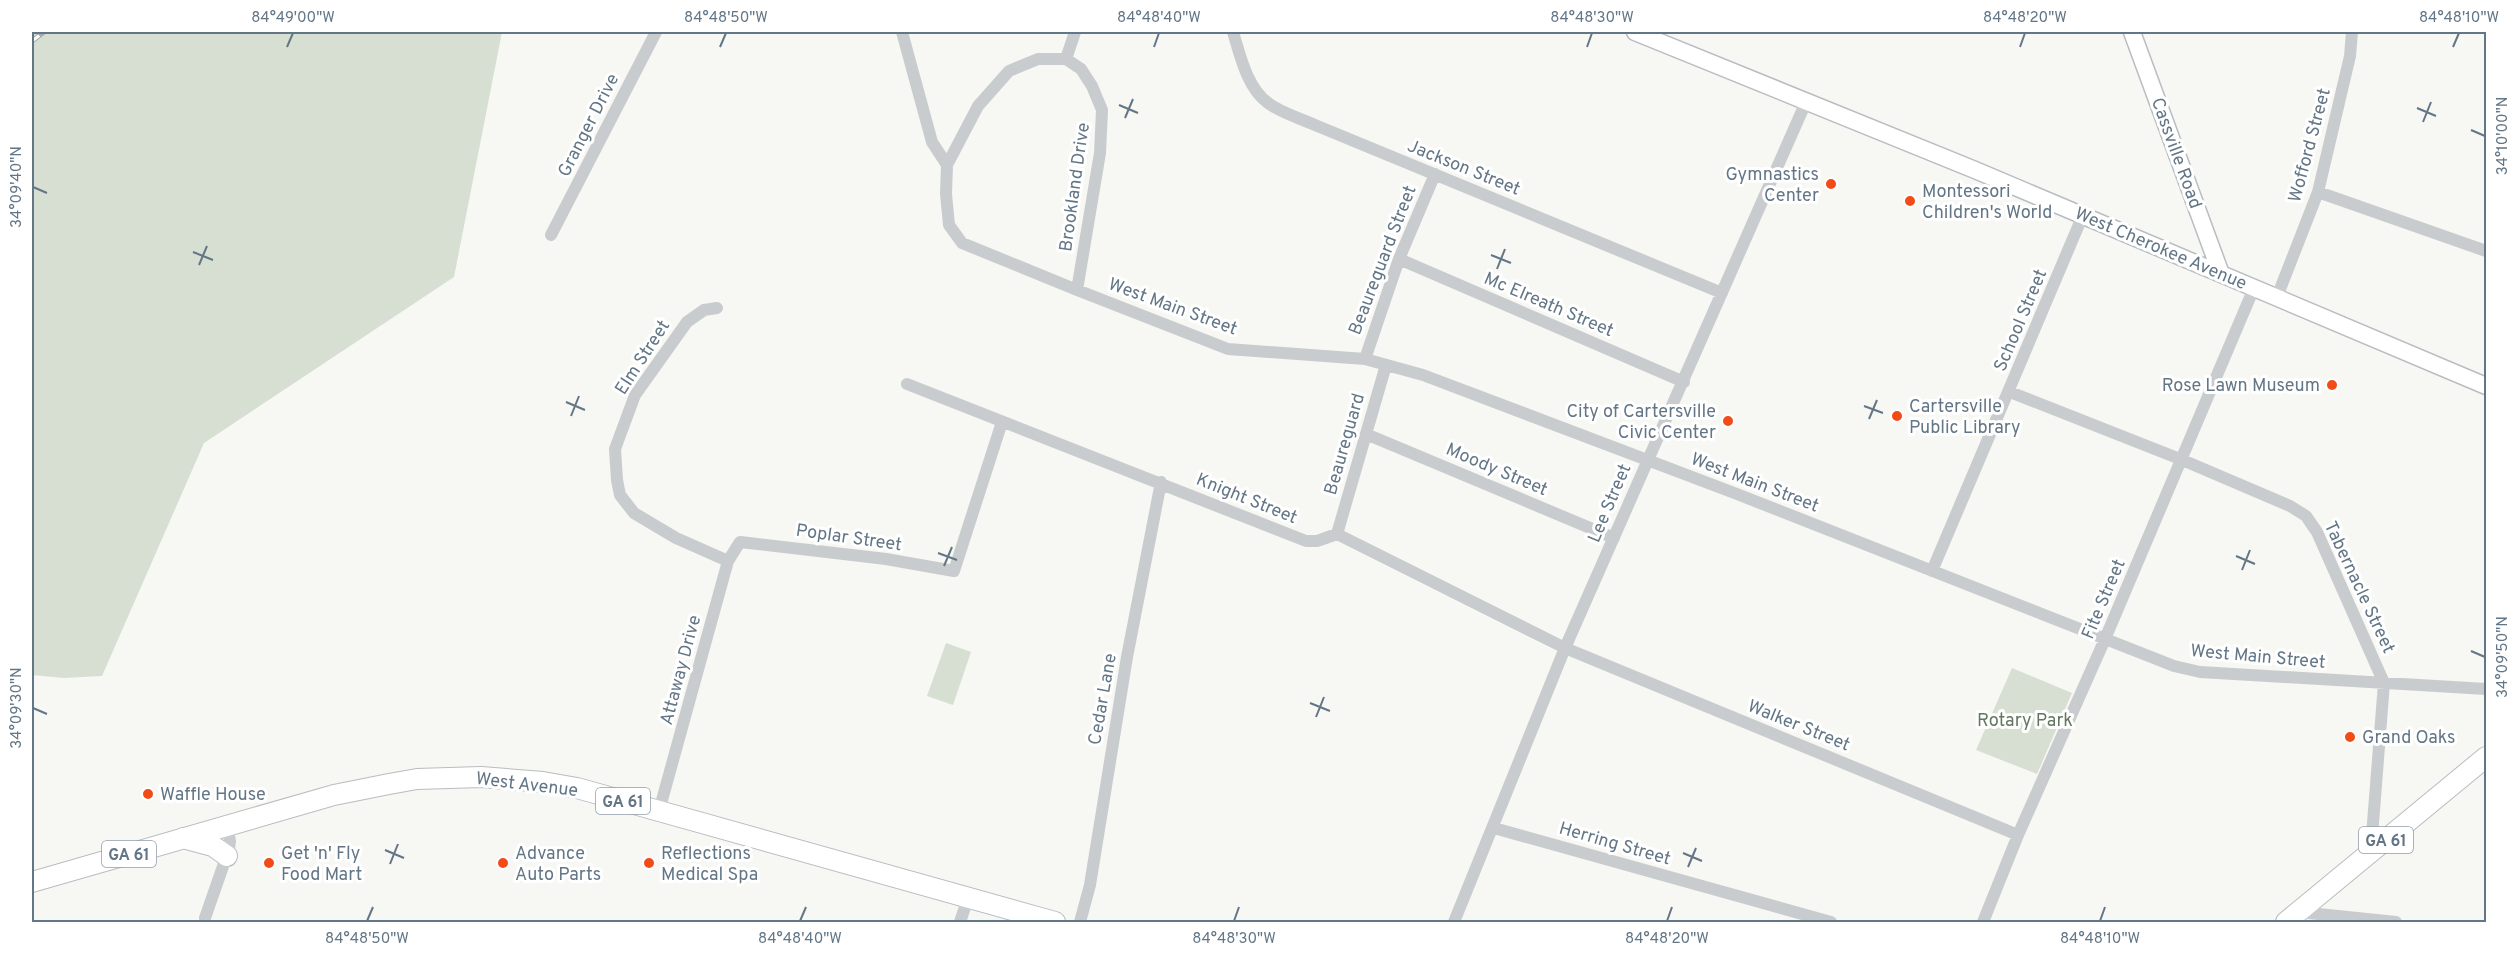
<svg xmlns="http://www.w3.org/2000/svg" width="2518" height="954" viewBox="0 0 2518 954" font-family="Overpass,sans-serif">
<rect width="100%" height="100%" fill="#f7f7f3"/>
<path fill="#d7dfd3" d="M32,32h470l-48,245 -250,166 -102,233 -38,2 -32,-3z
M946,643l25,9 -18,53 -26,-9z
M2012,668l60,25 -35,81 -61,-24z"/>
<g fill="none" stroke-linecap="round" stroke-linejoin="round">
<defs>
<path id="secondary" d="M1635,32l340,138 511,216
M2132,32l89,242"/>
<path id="primary" d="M183,838l30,8 14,10
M32,882l302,-87 55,-11 28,-5 64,-2 62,5 34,6 478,134
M2286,922l200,-165"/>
</defs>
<use href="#secondary" stroke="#b8bdc2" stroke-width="19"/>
<use href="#primary" stroke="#b9bdc0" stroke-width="22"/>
<path stroke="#c9cccf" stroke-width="12" d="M902,32l30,110 15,23
M1233,32c7,23 14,56 35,71 13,10 32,15 47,22l407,168
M1066,59l9,-27
M2318,192l168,59
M551,235l105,-203
M1399,259l285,123
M1077,290l23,-137 2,-43 -10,-24 -11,-17 -15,-10h-28l-29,12 -31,35 -31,59 -1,29 3,31 13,18 115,47 151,59 137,10 58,16 314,119 437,172 26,6 286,17
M2277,297l41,-105 32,-136 2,-24
M717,308l-13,2 -17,12 -52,73 -20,54 2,31 3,15 14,18 42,25 52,23
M1365,359l34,-100 36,-85
M907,384l399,157h11l20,-7 228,114 453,187
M2010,392l170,67 110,47 16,10 11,16 67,151 -12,153 3,14
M1366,434l248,104
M1337,534l49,-169
M1932,571l151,-356
M659,811l69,-250 12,-19 146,17 68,12 48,-149
M1494,828l337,94
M2299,912l97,10
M205,918l24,-69 1,-8 -3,-16
M960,922l8,-24
M1080,922l10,-37 37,-228 34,-175
M1454,922l111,-274 241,-546
M1983,922l35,-87 87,-196 149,-351"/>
<use href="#secondary" stroke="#fff" stroke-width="16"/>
<use href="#primary" stroke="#fff" stroke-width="20"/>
<defs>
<path id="rail" d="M32,41l12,-9"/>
</defs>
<use href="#rail" stroke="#a6acb2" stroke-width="5"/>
<use href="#rail" stroke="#fff" stroke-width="3" stroke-dasharray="9" stroke-linecap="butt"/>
</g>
<path fill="none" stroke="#637686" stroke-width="2" d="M287,47l6,-14M720,47l6,-14M1154,47l5,-14M1587,47l5,-14M2020,47l5,-14M2453,47l6,-14M1119,105l19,8M2417,108l19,8M1125,118l8,-19M2423,122l8,-20M2471,130l14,6M33,187l14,6M193,252l20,8M1491,255l20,8M199,265l8,-19M1497,269l8,-20M566,402l19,8M1864,406l19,7M571,416l8,-20M1869,419l8,-19M938,553l19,7M2236,556l19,8M944,566l8,-19M2242,570l8,-20M2471,651l14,6M1310,703l20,8M33,708l14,6M1316,717l8,-20M385,850l19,8M1683,853l19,8M390,864l8,-20M1688,867l8,-19M367,921l6,-14M800,921l6,-14M1234,921l5,-14M1667,921l5,-14M2100,921l5,-14"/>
<g fill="#f24b17" stroke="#fff" stroke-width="2">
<circle cx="1831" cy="184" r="6"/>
<circle cx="1910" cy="201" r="6"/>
<circle cx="2332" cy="385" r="6"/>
<circle cx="1897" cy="416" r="6"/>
<circle cx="1728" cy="421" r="6"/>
<circle cx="2350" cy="737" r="6"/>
<circle cx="148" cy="794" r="6"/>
<circle cx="269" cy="863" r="6"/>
<circle cx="503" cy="863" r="6"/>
<circle cx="649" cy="863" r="6"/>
</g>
<g text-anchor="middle" stroke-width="6" stroke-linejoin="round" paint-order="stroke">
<g fill="#fff" stroke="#929faa" stroke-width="1.5">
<rect x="596" y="788" width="54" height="26" rx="4.5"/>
<rect x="2359" y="827" width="54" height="26" rx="4.5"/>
<rect x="102" y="841" width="54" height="26" rx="4.5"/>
</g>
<g font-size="16" font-weight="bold" fill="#637686">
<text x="623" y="807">GA 61</text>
<text x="2386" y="846">GA 61</text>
<text x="129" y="860">GA 61</text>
</g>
<g font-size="18" fill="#637686" stroke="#fff">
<text transform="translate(588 125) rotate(-63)" y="6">Granger Drive</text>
<text transform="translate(2309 145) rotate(-75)" y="6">Wofford Street</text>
<text transform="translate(2177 153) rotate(70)" y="6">Cassville Road</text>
<text transform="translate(1464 167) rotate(22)" y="6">Jackson Street</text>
<text transform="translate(1074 187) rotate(-82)" y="6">Brookland Drive</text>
<text transform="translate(2161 248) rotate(23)" y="6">West Cherokee Avenue</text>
<text transform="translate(1382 260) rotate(-69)" y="6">Beaureguard Street</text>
<text transform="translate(1549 304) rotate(23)" y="6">Mc Elreath Street</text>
<text transform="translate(1173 306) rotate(20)" y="6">West Main Street</text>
<text transform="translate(2020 320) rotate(-67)" y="6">School Street</text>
<text transform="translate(642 357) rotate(-57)" y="6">Elm Street</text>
<text transform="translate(1344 444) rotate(-74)" y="6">Beaureguard</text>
<text transform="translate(1497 469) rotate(23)" y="6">Moody Street</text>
<text transform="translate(1755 482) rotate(21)" y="6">West Main Street</text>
<text transform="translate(1247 498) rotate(22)" y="6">Knight Street</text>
<text transform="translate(1609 503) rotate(-67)" y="6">Lee Street</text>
<text transform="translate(849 537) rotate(8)" y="6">Poplar Street</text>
<text transform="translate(2360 587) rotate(65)" y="6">Tabernacle Street</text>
<text transform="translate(2103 599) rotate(-67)" y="6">Fite Street</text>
<text transform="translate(2258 656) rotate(5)" y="6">West Main Street</text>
<text transform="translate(680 670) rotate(-75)" y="6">Attaway Drive</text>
<text transform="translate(1102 699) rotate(-80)" y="6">Cedar Lane</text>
<text transform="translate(1799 725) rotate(22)" y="6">Walker Street</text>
<text transform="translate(527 784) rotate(7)" y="6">West Avenue</text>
<text transform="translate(1615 843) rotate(16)" y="6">Herring Street</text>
</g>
<g font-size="18" fill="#637686" stroke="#fff" text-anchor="start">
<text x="1819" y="180" text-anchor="end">Gymnastics<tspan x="1819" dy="21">Center</tspan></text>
<text x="1922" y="197">Montessori<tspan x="1922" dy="21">Children's World</tspan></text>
<text x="2320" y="391" text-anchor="end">Rose Lawn Museum</text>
<text x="1909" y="412">Cartersville<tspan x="1909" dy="21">Public Library</tspan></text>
<text x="1716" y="417" text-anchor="end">City of Cartersville<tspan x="1716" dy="21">Civic Center</tspan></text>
<text x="2362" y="743">Grand Oaks</text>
<text x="160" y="800">Waffle House</text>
<text x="281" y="859">Get 'n' Fly<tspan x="281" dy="21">Food Mart</tspan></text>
<text x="515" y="859">Advance<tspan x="515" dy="21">Auto Parts</tspan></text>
<text x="661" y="859">Reflections<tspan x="661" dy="21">Medical Spa</tspan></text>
</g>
<g font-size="18" fill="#63785e" stroke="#fff">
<text x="2025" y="726">Rotary Park</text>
</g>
</g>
<rect width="2518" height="954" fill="none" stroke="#ffffff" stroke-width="66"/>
<rect x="33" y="33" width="2452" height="888" fill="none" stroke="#637686" stroke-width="2"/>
<g font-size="15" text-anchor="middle" fill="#637686">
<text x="293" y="22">84°49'00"W</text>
<text x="726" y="22">84°48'50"W</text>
<text x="1159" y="22">84°48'40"W</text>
<text x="1592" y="22">84°48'30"W</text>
<text x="2025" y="22">84°48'20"W</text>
<text x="2459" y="22">84°48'10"W</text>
<text transform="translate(2502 136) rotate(-90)" y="5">34°10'00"N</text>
<text transform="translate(16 187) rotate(-90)" y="5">34°09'40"N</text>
<text transform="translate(2502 657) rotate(-90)" y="5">34°09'50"N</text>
<text transform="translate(16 708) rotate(-90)" y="5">34°09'30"N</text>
<text x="367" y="943">84°48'50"W</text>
<text x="800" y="943">84°48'40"W</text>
<text x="1234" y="943">84°48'30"W</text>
<text x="1667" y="943">84°48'20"W</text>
<text x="2100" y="943">84°48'10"W</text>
</g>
</svg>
